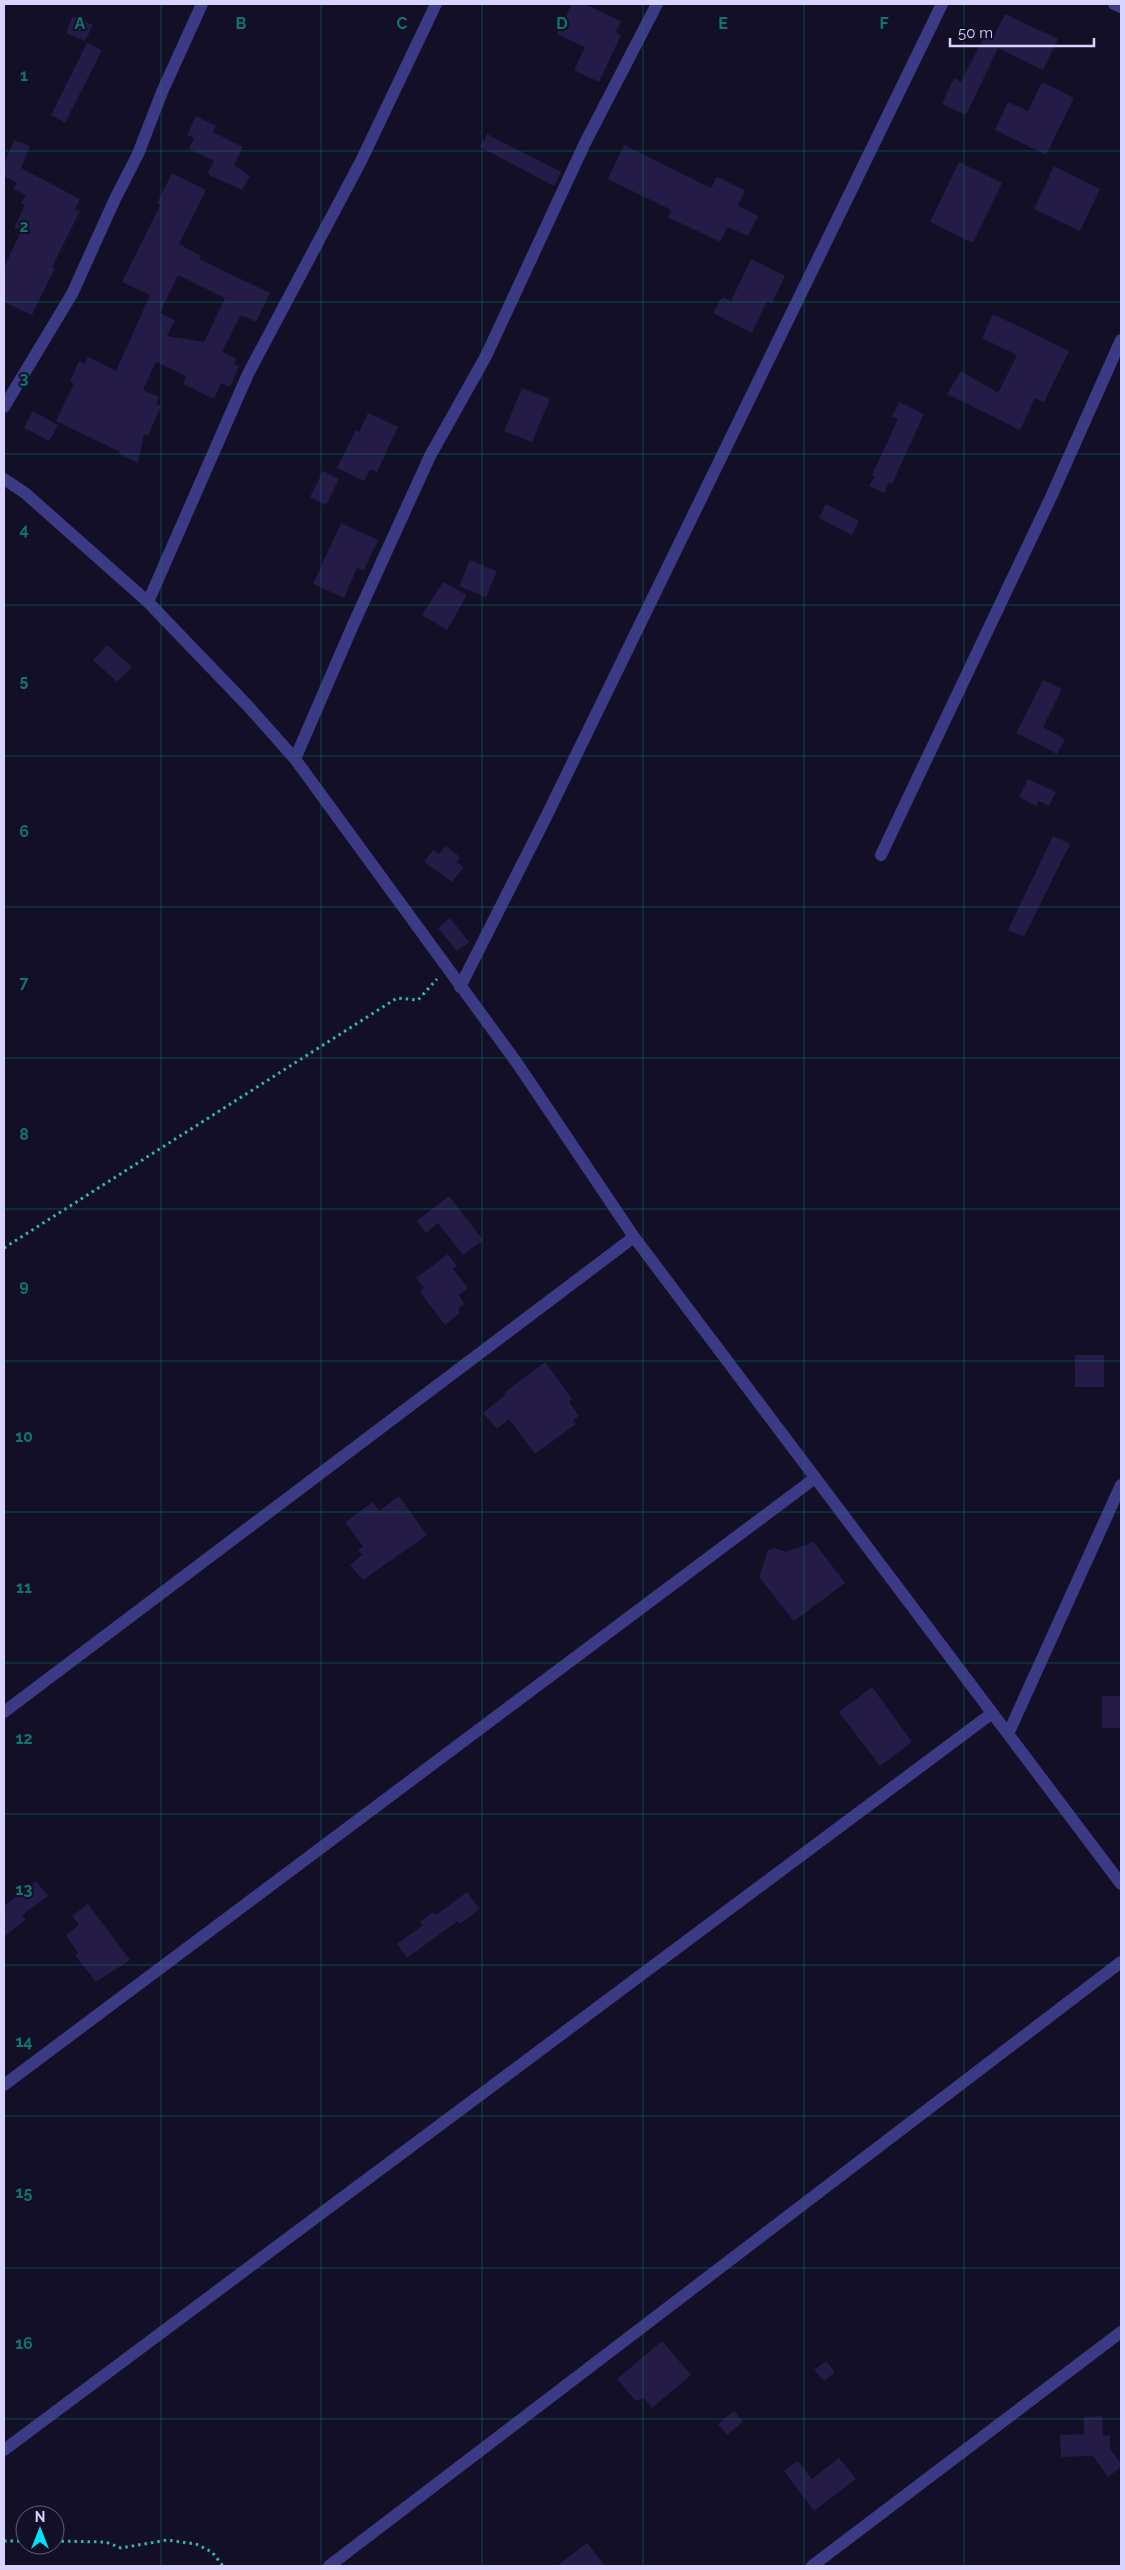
<svg xmlns="http://www.w3.org/2000/svg" width="1125" height="2570" viewBox="0 0 1125 2570" font-family="Raleway,sans-serif">
<rect width="100%" height="100%" fill="#130f26"/>
<path fill="#241b47" fill-rule="evenodd" d="M572,4h12l37,17 -5,11 5,3 -22,47 -25,-12 11,-23 -28,-13z
M1005,14l53,25 -15,31 -45,-22 -32,67 -24,-11 12,-26 7,4 23,-45 8,3z
M73,16l20,9 -8,16 -19,-8z
M87,43l15,7 -37,73 -14,-8z
M1042,82l32,16 -28,57 -51,-25 13,-28 20,9z
M196,116l20,10 -3,6 30,15 -9,18 16,11 -8,14 -35,-16 7,-13 -25,-12 5,-11 -7,-3z
M487,134l74,38 -7,14 -74,-39z
M14,140l16,6 -9,22 59,31 -5,10 5,2 -28,56 3,1 -23,47 -28,-13v-34l17,-37 -7,-3 11,-23 -4,-2 5,-8 -13,-6 4,-6 -13,-7v-12z
M624,145l87,43 6,-11 28,13 -7,16 20,10 -10,20 -20,-9 -8,15 -52,-25 3,-7 -63,-31z
M959,162l43,21 -29,60 -43,-21z
M1054,166l46,23 -20,42 -46,-22z
M172,173l34,17 -27,54 22,12 -2,3 71,34 -14,29 -15,-7 -19,37 14,7 -2,5 5,2 -9,21 -9,-4 -7,16 -31,-15 3,-8 -30,-14 -13,28 16,7 -3,7 5,2 -13,30 -4,-2 -6,29 -19,-9 1,-2 -64,-31 18,-37 -4,-3 9,-20 5,3 4,-7 28,14 34,-76 -28,-13 38,-77 -3,-2zM178,275l47,23 -21,44 -37,-6 8,-16 -15,-7z
M751,259l34,17 -13,27 -5,-2 -15,32 -39,-20 9,-16 9,4z
M993,314l76,37 -25,51 -9,-4 -15,32 -73,-36 14,-23 37,22 19,-38 -35,-17z
M522,388l28,11 -18,43 -28,-11z
M899,402l25,12 -32,70 -3,-1 -5,10 -15,-7 6,-10 -3,-1 26,-56 -6,-2z
M33,411l25,14 -9,16 -25,-13z
M368,413l30,14 -21,45 -7,-3 -6,12 -27,-13 19,-38 3,2z
M323,471l16,8 -13,26 -16,-8z
M826,504l33,17 -7,14 -33,-17z
M341,523l37,17 -14,30 -7,-2 -13,30 -31,-14z
M470,560l27,11 -11,26 -27,-11z
M443,582l24,13 -20,35 -25,-15z
M107,645l25,22 -15,15 -24,-22z
M1043,680l19,9 -19,38 22,12 -8,15 -41,-21z
M1028,779l28,13 -7,14 -10,-5 -3,5 -17,-9z
M1053,836l17,8 -46,93 -16,-7z
M445,846l15,11 -3,5 7,5 -12,15 -28,-20 9,-12 6,4z
M450,918l19,24 -12,9 -19,-23z
M449,1196l34,44 -20,15 -25,-32 -12,10 -9,-12z
M448,1254l9,12 -4,3 15,19 -9,7 5,9 -6,5 2,4 -15,12 -25,-33 4,-4 -8,-10z
M1075,1355h29v32h-29z
M545,1362l27,37 -3,3 10,14 -6,4 3,4 -41,30 -26,-35 -12,10 -14,-16 23,-19 -1,-2z
M399,1496l28,39 -64,45 -13,-15 12,-10 -4,-5 5,-3 -18,-25 28,-20 6,9z
M814,1542l31,41 -51,38 -35,-44 9,-27 7,-2 11,4z
M872,1687l40,55 -32,24 -41,-54z
M1102,1696h19v32h-19z
M36,1881l12,15 -26,19 4,4 -22,18v-31z
M467,1892l13,17 -20,15 -2,-3 -51,37 -10,-14 26,-19 -3,-3 14,-10 2,3z
M88,1904l42,56 -34,22 -21,-27 3,-2 -12,-18 13,-10 -7,-9z
M662,2341l29,34 -39,33 -8,-10 -8,3 -19,-22z
M826,2361l9,11 -11,9 -10,-11z
M734,2411l9,11 -16,13 -9,-11z
M1102,2416l1,20 7,-1v14l11,15v3l-13,10 -15,-21 -32,1 -1,-22 24,-1v-17z
M839,2458l17,21 -42,32 -30,-40 14,-10 14,18z
M587,2543l18,23h-48z"/>
<g fill="none" stroke-linecap="round" stroke-linejoin="round">
<path stroke="#2fb8b0" stroke-width="3" stroke-dasharray="2.5 4" stroke-linecap="butt" d="M4,1248l393,-250 21,2 19,-21
M4,2541h21
M55,2541l51,1 15,6 46,-8 29,4 16,8 11,14"/>
<path stroke="#3d3a85" stroke-width="12" d="M1114,4l7,3
M4,407l68,-113 43,-95 23,-45 24,-62 40,-88
M4,479l21,14 123,109 100,104 47,53 222,304 117,174 487,647
M148,602l100,-228 113,-213 75,-157
M295,759l58,-134 77,-169 56,-100 99,-213 72,-139
M881,855l170,-358 70,-157
M460,987l86,-170 396,-813
M4,1712l630,-475
M1008,1734l113,-249
M4,2085l811,-607
M4,2450l987,-736
M329,2566l792,-604
M812,2566l309,-234"/>
</g>
<path fill="none" stroke="#0f766e" stroke-width="1" stroke-opacity="0.55" d="M161,4v2562M321,4v2562M482,4v2562M643,4v2562M804,4v2562M964,4v2562M4,151h1117M4,302h1117M4,454h1117M4,605h1117M4,756h1117M4,907h1117M4,1058h1117M4,1209h1117M4,1361h1117M4,1512h1117M4,1663h1117M4,1814h1117M4,1965h1117M4,2116h1117M4,2268h1117M4,2419h1117"/>
<g font-size="16" text-anchor="middle" font-weight="bold" fill="#0f766e" stroke="#130f26" stroke-width="4" stroke-linejoin="round" paint-order="stroke">
<text x="80" y="29">A</text>
<text x="241" y="29">B</text>
<text x="402" y="29">C</text>
<text x="562" y="29">D</text>
<text x="723" y="29">E</text>
<text x="884" y="29">F</text>
<text x="24" y="81">1</text>
<text x="24" y="232">2</text>
<text x="24" y="384">3</text>
<text x="24" y="535">4</text>
<text x="24" y="686">5</text>
<text x="24" y="837">6</text>
<text x="24" y="988">7</text>
<text x="24" y="1140">8</text>
<text x="24" y="1291">9</text>
<text x="24" y="1442">10</text>
<text x="24" y="1593">11</text>
<text x="24" y="1744">12</text>
<text x="24" y="1895">13</text>
<text x="24" y="2047">14</text>
<text x="24" y="2198">15</text>
<text x="24" y="2349">16</text>
</g>
<rect width="1125" height="2570" fill="none" stroke="#d9d4ff" stroke-width="10"/>
<g transform="translate(40 2530)"><circle r="24" fill="#130f26" stroke="#625e7d"/>
<path d="M0-4L9 19L0 12L-9 19Z" fill="#00e5ff"/>
<text y="-8" font-size="14" font-weight="bold" text-anchor="middle" fill="#d9d4ff">N</text>
</g>
<path d="M950 38v8h144v-8" fill="none" stroke="#d9d4ff" stroke-width="2.5"/>
<text x="958" y="38" font-size="15" fill="#d9d4ff" stroke="#130f26" stroke-width="4" paint-order="stroke">50 m</text>
</svg>
